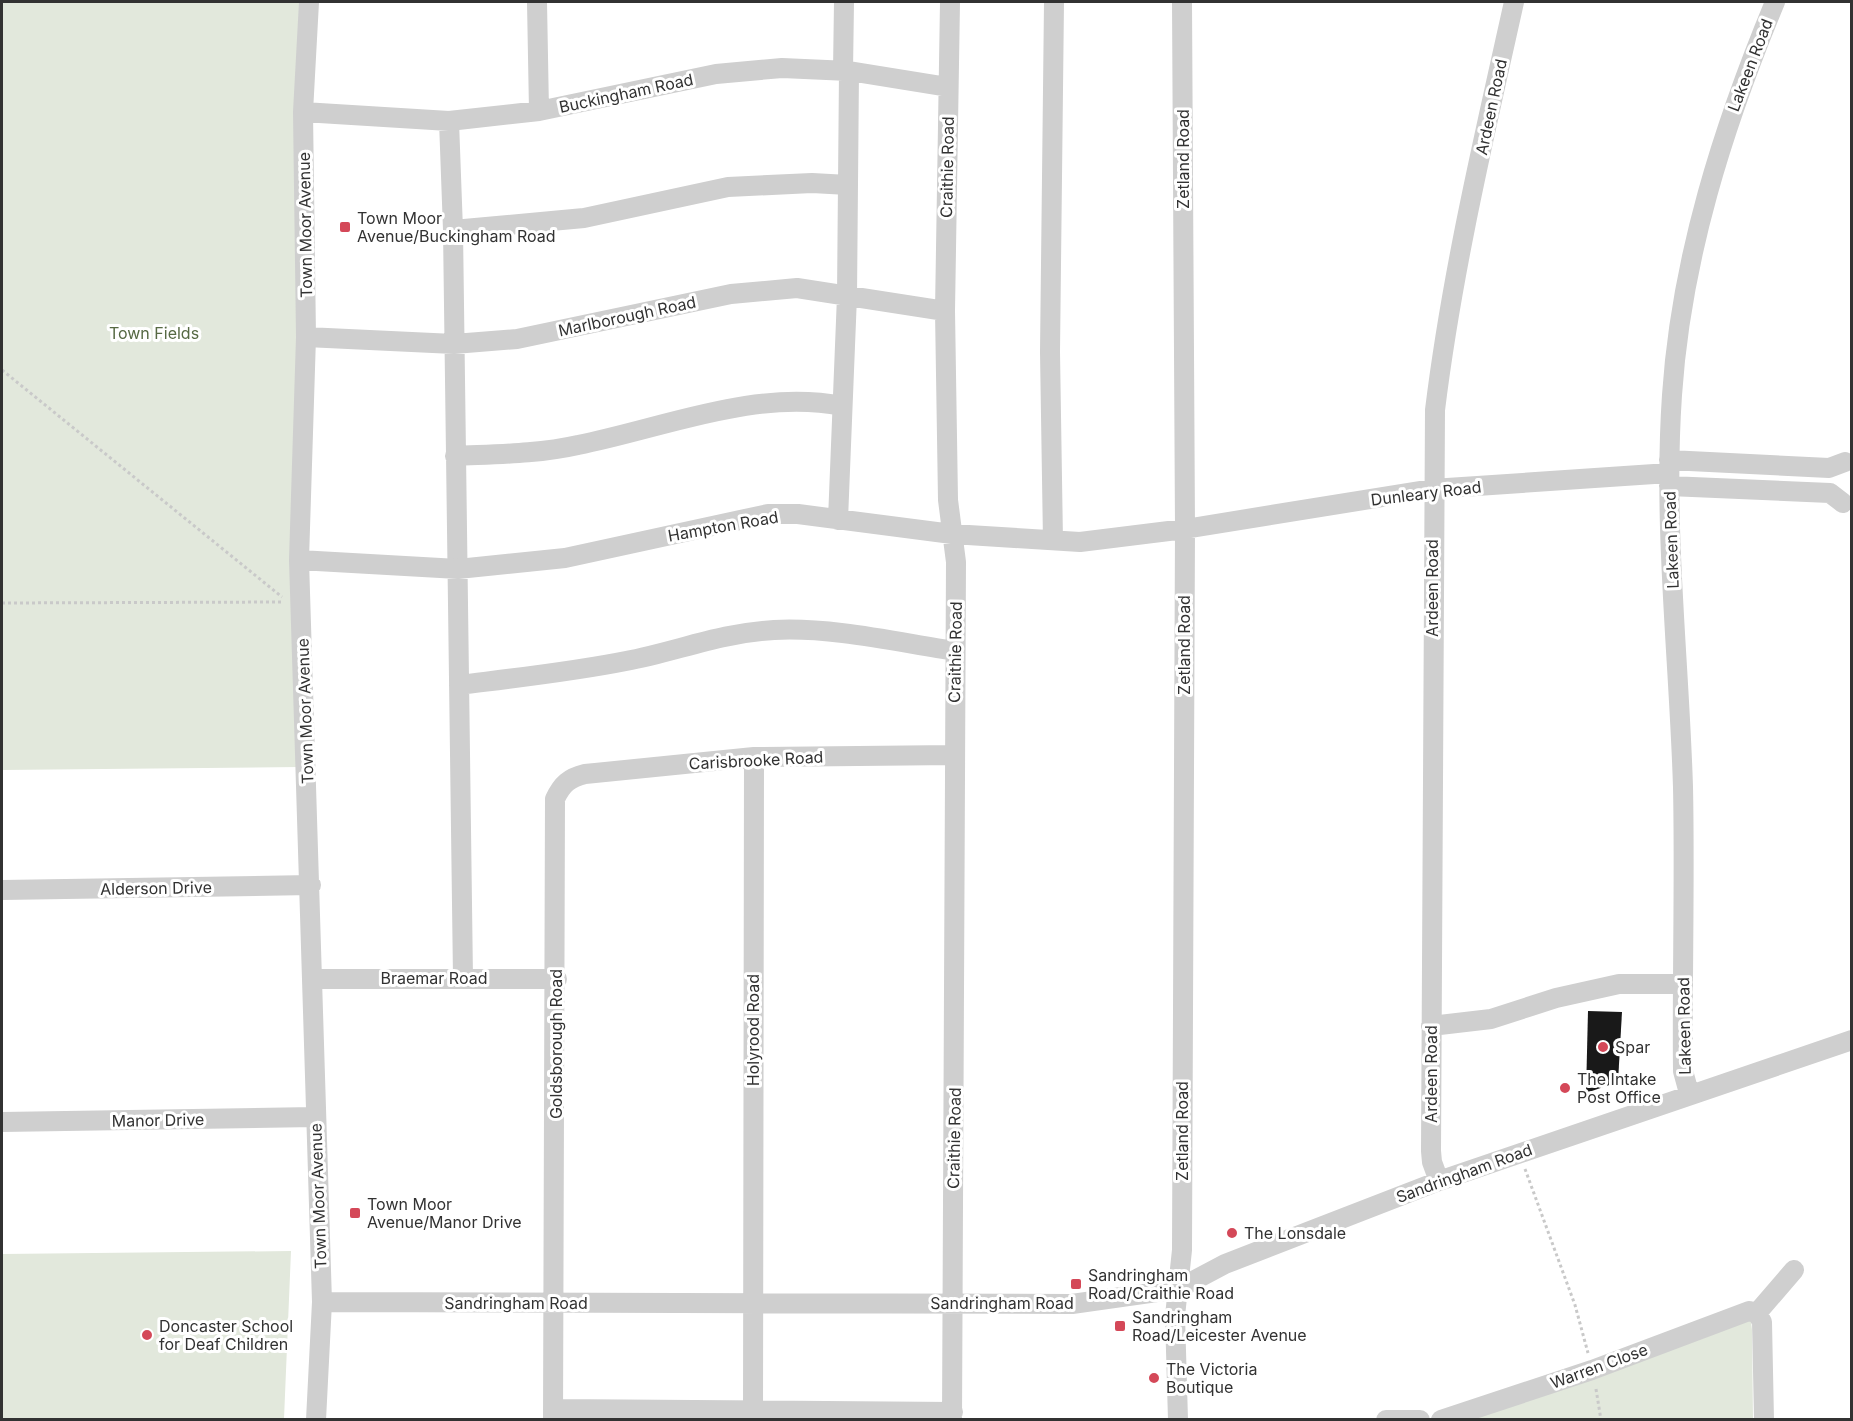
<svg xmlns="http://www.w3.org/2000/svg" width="1853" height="1421" viewBox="0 0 1853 1421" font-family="Inter,sans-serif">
<rect width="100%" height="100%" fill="#fff"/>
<path fill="#e2e8dc" d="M2,2h307l-9,765 -298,3z
M291,1251l-7,168h-282v-165z
M1743,1319l8,2 1,9 1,89 -281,1z"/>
<path fill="#191919" d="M1588,1011l34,1 -4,70 -32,11z"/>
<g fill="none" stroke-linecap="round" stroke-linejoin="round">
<path stroke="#c9c9c9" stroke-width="3" stroke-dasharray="3 3" stroke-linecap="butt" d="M2,370l280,227
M2,603l281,-1
M1525,1169l50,136 13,48
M1596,1389l5,31"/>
<path stroke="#cfcfcf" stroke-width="20" d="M309,2l-6,110 3,225 -7,223 23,742 -6,118
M537,2l2,109
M950,2l-5,309 3,189 8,62 -4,858
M843,71l1,-69
M303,112l146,9 90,-10 177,-37 66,-6 67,3 99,16
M449,121l4,109 10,748
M453,230l131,-12 144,-31 84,-4 36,2
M306,337l148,7 63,-5 214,-45 66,-6 148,23
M455,456c42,-2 83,-2 123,-11 86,-17 176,-56 264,-39
M1669,460l160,8 16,-6
M1669,486l161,7 13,10
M838,520l9,-224 2,-225
M1053,541l-3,-189 4,-350
M299,560l159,9 107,-11 203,-44h30l154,20 128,8 105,-13 247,-40 237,-16
M459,685c56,-7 112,-13 167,-24 52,-10 94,-28 148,-31 59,-3 122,12 181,21
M2,890l309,-5
M312,979h245
M1431,1026l60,-7 65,-21 63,-14h64
M1689,1093l-6,-22c-1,-94 2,-189 0,-284 -4,-130 -20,-261 -11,-392 9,-136 51,-268 103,-393
M2,1122l313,-5
M1439,1181l-7,-19 -1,-11 4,-741c17,-138 49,-273 79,-408
M322,1302l750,2 106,-15 47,-25 214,-83 413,-141
M1757,1313l37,-43
M553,1409l400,3
M553,1420l2,-621c7,-15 14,-21 30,-25l169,-17 200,-2
M753,1420l1,-663
M1178,1420l-3,-104 7,-66 3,-721 -3,-527
M1386,1420h34
M1441,1420l151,-50 157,-59 8,2 5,9 2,98"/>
</g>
<g fill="#d44858" stroke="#fff" stroke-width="2">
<rect x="339" y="221" width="12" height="12" rx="3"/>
<circle cx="1603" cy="1047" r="6"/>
<circle cx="1565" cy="1088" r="6"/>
<rect x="349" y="1207" width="12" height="12" rx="3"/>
<circle cx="1232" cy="1233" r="6"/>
<rect x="1070" y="1278" width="12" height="12" rx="3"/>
<rect x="1114" y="1320" width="12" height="12" rx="3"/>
<circle cx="147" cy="1335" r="6"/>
<circle cx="1154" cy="1378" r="6"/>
</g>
<g text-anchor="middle" stroke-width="6" stroke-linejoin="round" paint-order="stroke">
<g font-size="16" fill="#323232" stroke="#fff">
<text transform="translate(1750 65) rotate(-69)" y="6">Lakeen Road</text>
<text transform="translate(626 93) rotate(-12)" y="6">Buckingham Road</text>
<text transform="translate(1491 107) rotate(-78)" y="6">Ardeen Road</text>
<text transform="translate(1183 159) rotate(-90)" y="6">Zetland Road</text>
<text transform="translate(947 167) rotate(-89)" y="6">Craithie Road</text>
<text transform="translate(305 225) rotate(-91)" y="6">Town Moor Avenue</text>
<text transform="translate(627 316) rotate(-12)" y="6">Marlborough Road</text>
<text transform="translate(1426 493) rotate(-7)" y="6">Dunleary Road</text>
<text transform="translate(723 526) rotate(-10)" y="6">Hampton Road</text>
<text transform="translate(1671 540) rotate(-92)" y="6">Lakeen Road</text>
<text transform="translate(1432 588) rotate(-90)" y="6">Ardeen Road</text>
<text transform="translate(1184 645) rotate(-90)" y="6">Zetland Road</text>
<text transform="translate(955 652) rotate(-89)" y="6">Craithie Road</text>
<text transform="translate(305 711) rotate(-92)" y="6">Town Moor Avenue</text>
<text transform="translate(756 760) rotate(-3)" y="6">Carisbrooke Road</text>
<text transform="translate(156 888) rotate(-1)" y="6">Alderson Drive</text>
<text x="434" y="984">Braemar Road</text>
<text transform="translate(1684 1026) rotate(-91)" y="6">Lakeen Road</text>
<text transform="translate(753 1030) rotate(-90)" y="6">Holyrood Road</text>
<text transform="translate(556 1044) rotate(-90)" y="6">Goldsborough Road</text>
<text transform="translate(1431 1074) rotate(-90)" y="6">Ardeen Road</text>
<text transform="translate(158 1120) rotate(-1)" y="6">Manor Drive</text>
<text transform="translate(1182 1131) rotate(-90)" y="6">Zetland Road</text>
<text transform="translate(954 1138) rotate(-89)" y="6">Craithie Road</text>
<text transform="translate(1464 1173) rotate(-20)" y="6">Sandringham Road</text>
<text transform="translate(318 1196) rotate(-92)" y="6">Town Moor Avenue</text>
<text x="516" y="1309">Sandringham Road</text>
<text x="1002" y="1309">Sandringham Road</text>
<text transform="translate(1599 1366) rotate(-20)" y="6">Warren Close</text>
</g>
<g font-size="16" fill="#323232" stroke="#fff" text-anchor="start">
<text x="357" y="224">Town Moor<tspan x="357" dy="18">Avenue/Buckingham Road</tspan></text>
<text x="1615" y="1053">Spar</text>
<text x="1577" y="1085">The Intake<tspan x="1577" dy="18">Post Office</tspan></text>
<text x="367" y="1210">Town Moor<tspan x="367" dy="18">Avenue/Manor Drive</tspan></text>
<text x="1244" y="1239">The Lonsdale</text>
<text x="1088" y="1281">Sandringham<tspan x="1088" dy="18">Road/Craithie Road</tspan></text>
<text x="1132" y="1323">Sandringham<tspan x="1132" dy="18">Road/Leicester Avenue</tspan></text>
<text x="159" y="1332">Doncaster School<tspan x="159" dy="18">for Deaf Children</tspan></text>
<text x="1166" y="1375">The Victoria<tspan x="1166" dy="18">Boutique</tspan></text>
</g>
<g font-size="16" fill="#566943" stroke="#fff">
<text x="154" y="339">Town Fields</text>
</g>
</g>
<rect width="1853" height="1421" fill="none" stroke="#323232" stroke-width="6"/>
</svg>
